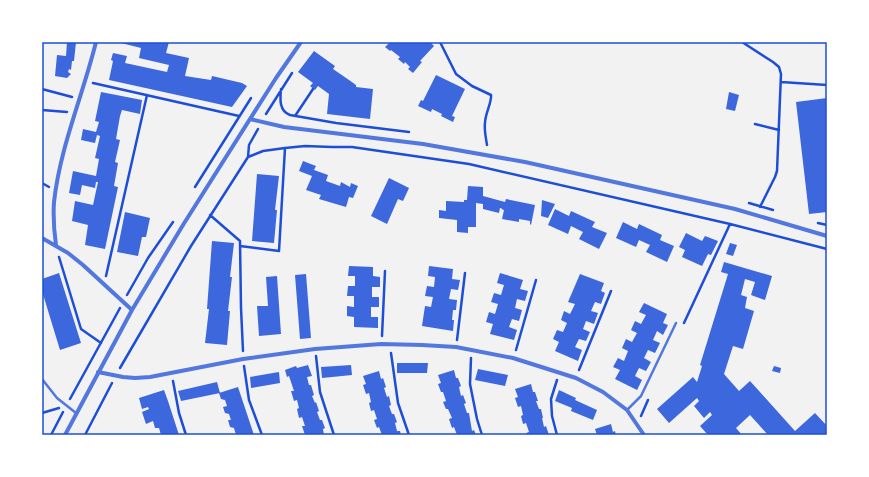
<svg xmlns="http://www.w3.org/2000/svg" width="869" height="477" viewBox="0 0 869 477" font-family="'Source Sans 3',sans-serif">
<rect width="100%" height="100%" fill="#f2f2f2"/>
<path fill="#3d67dc" d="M67,42h9l-2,19h-2l-1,9 -2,-1 -1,3 3,2 -4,4 -12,-2 2,-21 9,1z
M117,42h52l-3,11 23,5 -4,18 26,4 1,-4 30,7 5,3 -15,21 -123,-27 4,-19 -2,-1 2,-7 14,3 -2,7 42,9 2,-7 -30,-7 2,-10z
M390,42l3,1 1,-1h36l4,4 -14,15 2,1 -9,11 -5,-4 2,-2 -5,-5 -1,2 -6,-5 2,-2 -9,-7 -1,1 -5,-4z
M314,51l21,15 -2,3 16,11 7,5v2l17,2 -3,30 -43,-5 2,-20 -11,-8 -3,4 -5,-4 3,-3 -15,-11z
M436,75l29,14 -13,27 3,1 -2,5 -12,-6 1,-2 -10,-5 -1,3 -13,-6 3,-6 2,1z
M101,92l41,8 -2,14 -18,-4 -2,6 -4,23 4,1 -5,22 3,1 -4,23 4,1 -13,62 -20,-4 3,-20 -16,-4 3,-20 18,4 5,-23h-2l-1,6 -13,-3 -2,10 -11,-2 4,-22 23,5 3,-17 -4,-1 5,-22 -3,-1 -2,8 -14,-3 2,-11 13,3 3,-10 -4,-1z
M729,92l10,3 -4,16 -9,-2z
M827,98v114l-18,2 -13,-112z
M303,161l13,5 -2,4 14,5 -2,6 14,5 1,-4 9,5 1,-4 7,3 -5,12 -4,-1 -3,10 -27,-8 2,-4 -15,-5 6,-14 -13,-5z
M257,174l22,2 -4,34h2l-3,33 -22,-2z
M389,178l20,10 -6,13 -5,-2 -11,25 -16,-8z
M468,186l15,1v9l22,6 1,-3 29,6 -4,20 -1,-1v-3l-11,-2v3l-17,-3 2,-9 -3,-1 1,-1h-2l-1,5 -16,-4v-5l-7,-1v24h-8v6l-11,-1v-12l-18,-2v-8l7,1v-10l18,1v-2h3z
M542,200l13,4 -7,14 -7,-2z
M555,209l14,7 2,-5 24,11 -3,5 15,6 -8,16 -20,-10 4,-7 -12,-6 -3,8 -20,-9z
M125,212l25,6 -4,19h-4l-4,19 -21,-4z
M623,222l14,7 2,-5 23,11 -2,5 14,6 -7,16 -21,-10 4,-7 -11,-5 -3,7 -20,-9z
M686,233l16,8 3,-5 13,5 -7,14 -3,-1 -6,12 -20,-9 3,-7 -6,-3z
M212,241l22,2 -4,34h2l-4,34h2l-3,34 -22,-2 4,-34h-2z
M730,243l7,2 -4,11 -7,-2z
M724,262l48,14 -7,24 -14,-5 4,-13 -10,-3 -4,16 6,2 -2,11 9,3 -11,38 -10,-3 -9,28 15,17 11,-10 45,50 20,-18 12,13v9h-59l-18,-20 -14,13 6,7h-34l-8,-9 12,-11 -2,-3 -6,6 -10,-12 5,-5 -2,-3 -28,25 -12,-14 36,-32 4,5 5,-16 -2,-1 28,-91 -7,-2z
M349,266l24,1v9l7,1v10h-8v10h7v10h-8v10h7v11l-24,-1v-10l-7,-1v-10l7,1v-11h-7l1,-10h7v-10h-7z
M429,266l24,3 -1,10 8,1 -2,10 -7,-1 -2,10 8,1 -1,10h-3l-1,10h2l-1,11 -31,-5 3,-20 6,1 2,-10 -8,-1 2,-10 7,1 1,-10 -7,-1z
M59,273l22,70 -21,7 -18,-59v-12z
M500,273l23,7 -3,9 8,2 -3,10 -8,-2 -2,9 7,2 -3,11 -7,-2 -3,8 8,3 -3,10 -24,-6 3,-10 -7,-2 3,-10 6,2 3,-10 -7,-2 3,-9 7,2 3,-10 -7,-2z
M306,274l5,64 -11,1 -5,-64z
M580,274l24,9 -3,8 4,2 -4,11 -6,-2 -4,9 7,2 -4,11 -8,-3 -3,8 7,3 -4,9 -7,-2 -4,8 7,3 -4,11 -23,-10 4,-9 -6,-3 4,-9 6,2 4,-9 -6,-3 3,-9 6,3 5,-10 -7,-2z
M277,276l4,58 -22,2 -2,-30h11l-2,-29z
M644,303l23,11 -4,9 5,2 -5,10 -6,-4 -4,9 7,3 -5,10 -7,-3 -4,8 7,4 -5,9 -7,-3 -4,8 7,4 -5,10 -22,-11 5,-9 -7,-3 5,-9 6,3 4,-10 -6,-3 4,-9 6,3 5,-9 -6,-3 4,-9 6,3 5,-9 -7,-3z
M397,363h31l-1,10h-30z
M308,365l4,11 -5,1 2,8h2l3,10 -2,1 3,7 1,-1 3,9 -2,1 3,8h2l3,8 -2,1 1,6h-19l-3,-9h3l-3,-9 -3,1 -2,-9 2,-1 -2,-8 -3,1 -3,-10h3l-5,-15 -2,1 -2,-7 11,-4 1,2z
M351,365l1,10 -30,3 -1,-11z
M774,366l7,2 -1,5 -8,-2z
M478,369l30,6 -3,11 -30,-6z
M454,370l2,8h2l3,8 -2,1 2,9 2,-1 3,8 -2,1 3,9h2l3,18 2,-1 2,5h-19l-3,-8 -2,1 -3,-9 3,-1 -4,-9h-2l-3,-7 3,-1 -3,-9h-2l-3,-8 3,-1 -3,-8z
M379,371l2,8 2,-1 3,9 -2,1 3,9 2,-1 2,9 -2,1 3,8h2l3,8 -2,1 2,8h3l1,4h-19l-3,-8 -2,1 -3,-8 3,-1 -3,-9 -3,1 -2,-8 2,-1 -2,-9 -3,1 -3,-9 3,-1 -3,-8z
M279,372l1,11 -29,5 -1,-11z
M217,382l3,11 -39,8 -3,-10z
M531,384l2,8h2l3,9h-2l3,8h2l2,9h-1l2,9 2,-1 3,9h-22l-1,-2 3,-1 -3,-9 -3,1 -2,-8 2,-1 -2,-9 -3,1 -3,-9 3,-1 -3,-8z
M238,387l16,48h-18l-2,-7 -4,-1 -2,-7h3l-2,-6 -4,-1 -2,-6 4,-1 -2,-6 -4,-1 -2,-6z
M164,390l4,11 11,34h-18l-2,-7h-4l-2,-7 -7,3 -4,-12 7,-3 -1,-2 -6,2 -3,-11z
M559,390l17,8 -1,2 22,10 -4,10 -22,-9 1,-3 -17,-7z
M611,424l2,8 2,-1 1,4h-19l-2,-6z"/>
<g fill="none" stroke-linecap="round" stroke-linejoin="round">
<path stroke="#1d4ed8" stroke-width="2.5" d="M440,42l16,32 16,12 19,9c1,7 -6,19 -6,28 -1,7 1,15 2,22
M742,42l31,20 6,5 2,7 -4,97 -2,6 -15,30
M781,82l46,3
M93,83l146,33
M42,89l30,8
M281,89c-1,10 -2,22 9,26l46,8 73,9
M42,110l25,2
M266,114l26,-41
M295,116l18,-27
M755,124l24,6
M248,157l15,-6 22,-3 20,-2 27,1h20l117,17 261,60 97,25
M42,183l7,4
M195,187l56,-89
M749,203l24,7
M210,215l30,26 1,67 2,43
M818,223l9,2
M240,246l39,5 6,-103
M59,257l22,72 20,14
M106,276l41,-181
M127,295l21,-37 25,-36
M684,323l46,-99
M382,336l3,-65
M457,340l8,-67
M516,350l20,-70
M391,353l7,50 11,32
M316,356l4,36 14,43
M471,358l-1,26 7,35 5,16
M244,366l5,34 13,35
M120,368l71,-122 57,-89 1,-12 9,-16
M579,370l32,-79
M557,380l-6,19 1,17 5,19
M173,381l6,32 7,22
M70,399l50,-91
M42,413l17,-5
M641,416l7,-16
M51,435l12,-23
M85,435l27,-52"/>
<path stroke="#5277de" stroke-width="2.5" d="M42,379l15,19 19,15
M627,410l14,-14 35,-73"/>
<path stroke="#5277de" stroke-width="4" d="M250,119l34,8 139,17 102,18 210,47 92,27
M42,238l26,15 15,12 49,45
M56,245c-2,-14 -3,-28 -2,-43 6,-55 29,-107 42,-160
M98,372l25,5 12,1 15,-1 93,-18 72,-10 66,-5 41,1 34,2 57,11 63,20 27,14 24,18 17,25
M65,435l67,-125 51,-85 93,-147 25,-36"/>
</g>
<rect width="869" height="477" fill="none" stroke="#ffffff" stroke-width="86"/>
<rect x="43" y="43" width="783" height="391" fill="none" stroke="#1d4ed8" stroke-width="1.5"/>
</svg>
